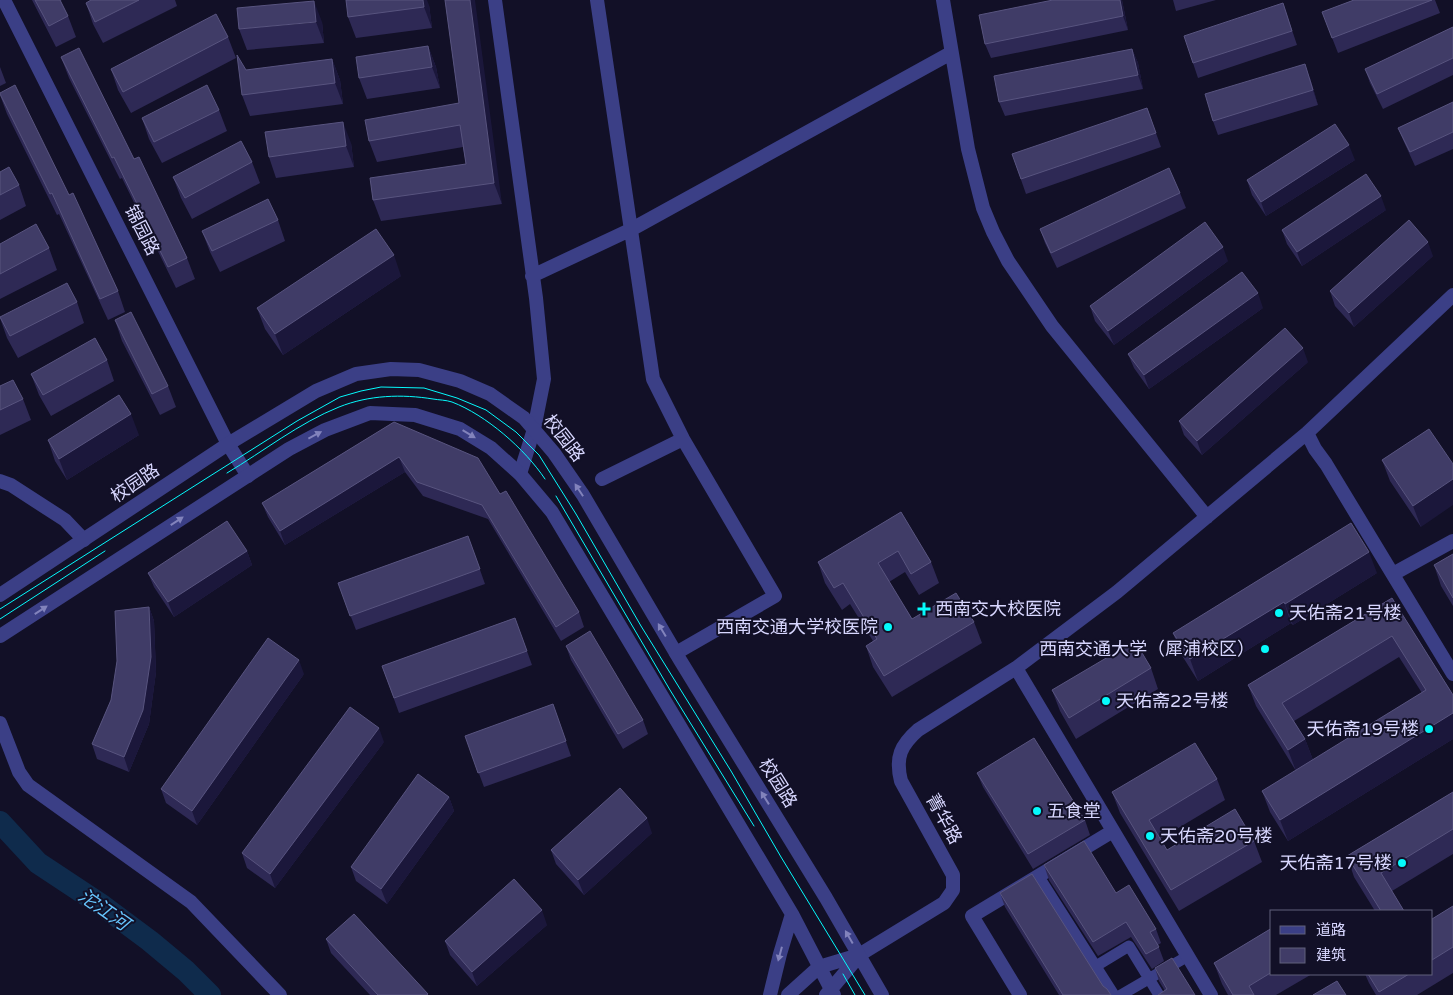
<svg xmlns="http://www.w3.org/2000/svg" width="1453" height="995" viewBox="0 0 1453 995" font-family="'Varela Round','Noto Sans SC',sans-serif">
<rect width="100%" height="100%" fill="#121027"/>
<g fill="none" stroke-linecap="round" stroke-linejoin="round">
<path stroke="#0f2b4c" stroke-width="22" d="M0,822l38,41 65,43 47,35 36,30 24,24"/>
<path stroke="#3b3f86" stroke-width="11" d="M1039,877l75,118
M1096,966l33,-20 30,49
M1121,995l67,-39"/>
<path stroke="#3b3f86" stroke-width="14" d="M4,0l224,444 20,32
M495,0l41,298 8,81 -10,50 -14,45
M597,0l56,379 30,60 92,157 -99,57
M943,0l25,149 15,59 10,24 15,29 44,65 155,191
M532,276l100,-47 319,-176
M1307,433l8,16 11,15 127,210
M602,479l81,-40
M0,481l11,4 54,35 19,20
M1393,574l60,-33
M1016,668l195,327
M0,723l19,49 9,13 163,117 89,93
M859,955l85,-52 9,-13v-15l-52,-94c-6,-24 0,-36 17,-51l98,-62 101,-76 190,-159 146,-138
M1020,995l-48,-79 141,-85"/>
<path stroke="#3b3f86" stroke-width="14" d="M0,595l228,-151 88,-53 40,-17 35,-5 28,1 41,11 30,13 34,24 30,35 29,42 97,165 146,238 56,97
M0,636l289,-187 36,-19 45,-17 45,2 45,14 31,19 29,26 32,38 240,402 42,81
M770,995l10,-41 12,-40
M788,995l31,-28 40,-12
M826,995l33,-39"/>
<path stroke="#05fafc" stroke-width="1" d="M227,473c37,-22 72,-50 112,-66 30,-12 63,-13 94,-8 6,1 13,1 19,3 34,13 73,47 93,77
M556,496l114,194 84,136
M0,609l297,-188 43,-24 21,-6 20,-4 43,1 33,10 29,12 30,22 23,23 37,59 65,112 90,145 50,86 84,138
M0,619l105,-68
M843,974l12,21"/>
</g>
<path fill="#2e2955" fill-rule="evenodd" d="M32,0h30l-2,1 8,15 8,21 -20,10z
M91,0h84l2,6 -74,37 -10,-19 -7,-21z
M445,0l57,204 -121,17 -8,-21 93,-36 -3,-17 -86,15 -8,-21 90,-38z
M1122,0l6,30 -137,28 -6,-14z
M1173,0h43l-40,11z
M1354,0h81l5,13 -102,40 -16,-41z
M1283,3l14,42 -99,33 -5,-15z
M429,5l3,23 -76,10 -8,-21z
M322,22l2,21 -77,7 -8,-21z
M1453,27v48l-70,34 -13,-26 -5,-14z
M228,37l8,21 -105,55 -13,-23 -7,-21z
M428,46l8,21 4,21 -73,11 -8,-21z
M1132,49l6,14 5,26 -138,27 -6,-14z
M61,57l73,102 53,99 8,21 -19,9 -54,-110 -2,1 -51,-101z
M332,59l8,21 3,24 -93,12 -8,-21 4,-25z
M0,67l6,16 -6,3z
M1310,78l8,27 -100,30 -5,-14z
M0,95l69,100 49,96 7,21 -17,8 -49,-106 -2,1 -50,-101z
M1453,102v47l-38,17 -11,-24 -6,-14z
M1147,108l14,39 -135,47 -14,-40z
M219,110l8,21 -65,32 -13,-24 -7,-21z
M351,143l3,24 -78,11 -7,-21z
M1355,160l-89,56 -14,-21 -5,-15z
M252,162l8,21 -68,36 -11,-21 -8,-21z
M0,172l19,13 7,21 -26,14z
M1180,193l6,15 -129,60 -12,-25 -5,-14z
M1386,210l-84,56 -15,-22 -5,-14z
M278,220l7,21 -65,31 -10,-20 -8,-21z
M0,244l49,4 8,22 -57,29z
M1433,256l-79,71 -19,-21 -5,-15z
M1228,261l-114,84 -19,-24 -5,-15z
M401,276l-118,79 -18,-26 -8,-21z
M77,302l7,21 -66,35 -11,-20 -7,-20z
M1263,308l-114,81 -15,-21 -6,-14z
M115,320l53,66 8,21 -16,8 -38,-74z
M107,360l7,21 -63,35 -12,-21 -8,-21z
M1308,362l-106,93 -18,-20 -5,-14z
M0,386l23,13 8,21 -31,15z
M394,422l106,72 79,118 5,15 -23,14 -73,-122 -65,-23 -18,-24 -120,73 -17,-28 -6,-14z
M1429,429l-8,98 -31,-46 -8,-21z
M139,435l-72,45 -12,-19 -7,-21z
M901,512l30,50 8,21 -20,12 -14,-23 -16,10 23,37 62,3 8,21 -90,54 -19,-30 -7,-21 7,-5 -23,-37 -8,6 -17,-27 -7,-21z
M468,536l17,48 -129,46 -18,-47z
M247,551l5,14 -78,52 -20,-30 -6,-14z
M1453,554v52l-12,-20 -7,-21z
M1377,573l-84,52 -2,-2 -93,58 -17,-27 -8,-21z
M1392,598l61,97v44l-165,102 -18,-29 -8,-21 34,-20 -40,-65 -8,-21zM1399,657l23,36 -109,67 -8,-21 -11,-18z
M149,607l5,14 2,51 -7,52 -20,48 -32,-13 -5,-15 19,-44z
M515,618l17,47 -133,48 -17,-47z
M566,646l77,74 5,14 -25,15 -52,-89z
M1151,668l7,21 -82,50 -16,-28 -8,-21z
M304,674l-107,151 -31,-22 -5,-14z
M553,704l18,52 -87,31 -19,-51z
M384,742l-109,146 -28,-20 -5,-15z
M977,773l108,47 5,15 -57,34 -50,-82z
M1217,779l8,21 -65,39 7,11 87,-9 8,21 -83,49 -59,-98 -8,-21z
M1453,792v62l-61,37 12,20h-29l-21,-34 -7,-21z
M449,797l5,14 -67,93 -31,-23 -5,-14z
M652,833l-68,62 -28,-31 -5,-14z
M1044,865l72,28 40,36 5,14 -3,2 6,16 -12,8 -21,-32 -33,19 -49,-76z
M1000,893l103,93 8,9h-52l-54,-88z
M1453,906v67l-36,22h-41l-7,-12 -4,-9h67v-55z
M547,925l-70,61 -27,-31 -5,-14z
M1272,928v46h40l-36,21h-48l-6,-11 -8,-21z
M326,939l102,56h-58l-39,-42z
M1155,968l40,27 -30,-4 -6,-10z"/>
<path fill="#1b173b" d="M423,0h4l2,5 3,23 -8,-21z
M470,0h5l27,204 -8,-21z
M1120,0h2l6,30 -5,-14z
M314,1l8,21 2,21 -8,-21z
M428,46l8,21 4,21 -8,-21z
M1132,49l6,14 5,26 -5,-14z
M332,59l8,21 3,24 -8,-21z
M1305,64l5,14 8,27 -5,-15z
M343,122l8,21 3,24 -8,-21z
M1349,145l6,15 -89,56 -5,-14z
M1381,196l5,14 -84,56 -5,-14z
M1428,242l5,14 -79,71 -5,-14z
M1223,247l5,14 -114,84 -6,-14z
M394,255l7,21 -118,79 -8,-21z
M1258,293l5,15 -114,81 -5,-14z
M1303,348l5,14 -106,93 -5,-14z
M131,414l8,21 -72,45 -8,-21z
M399,457l6,15 -120,73 -5,-14z
M1453,479v26l-32,22 -8,-21z
M247,551l5,14 -78,52 -6,-15z
M1369,552l8,21 -84,52 -8,-21z
M1284,602l7,21 -93,58 -8,-22z
M149,607l5,14 2,51 -7,52 -20,48 -5,-15z
M299,660l5,14 -107,151 -5,-14z
M1453,713v26l-165,102 -8,-21z
M379,728l5,14 -109,146 -5,-14z
M1305,739l8,21 -17,11 -8,-21z
M449,797l5,14 -67,93 -6,-15z
M647,818l5,15 -68,62 -6,-15z
M542,910l5,15 -70,61 -5,-14z"/>
<path fill="#403c67" stroke="#58547f" d="M35,0h25l8,16 -19,10z
M91,0h48l-44,22 -9,-19z
M346,0h77l1,7 -76,10z
M445,0h25l24,183 -121,17 -3,-22 96,-14 -6,-39 -91,16 -4,-21 94,-17z
M1053,0h67l3,16 -138,28 -6,-29z
M1354,0h78l-100,38 -10,-26z
M314,1l2,21 -77,7 -2,-21z
M1283,3l9,28 -99,32 -9,-27z
M216,14l12,23 -105,55 -12,-23z
M1453,27v31l-76,36 -12,-25z
M428,46l4,21 -73,11 -3,-21z
M79,48l55,111 5,-2 48,101 -19,9 -54,-110 -2,1 -51,-101z
M1132,49l6,26 -139,27 -5,-26z
M237,55l9,15 86,-11 3,24 -93,12z
M1305,64l8,26 -100,31 -8,-27z
M15,85l54,110 4,-2 45,98 -18,8 -48,-106 -2,1 -50,-100v-1z
M207,85l12,25 -65,32 -12,-24z
M1453,102v30l-43,20 -12,-24z
M1147,108l9,25 -135,46 -9,-25z
M343,122l3,24 -77,11 -4,-25z
M1335,124l14,21 -88,57 -14,-22z
M241,141l11,21 -67,36 -12,-21z
M9,167l10,18 -19,10v-23z
M1169,168l11,25 -129,60 -11,-24z
M1366,174l15,22 -84,56 -15,-22z
M268,199l10,21 -66,31 -10,-20z
M1409,220l19,22 -79,71 -19,-22z
M1205,222l18,25 -115,84 -18,-25z
M36,224l13,24 -49,26v-30z
M376,229l18,26 -119,79 -18,-26z
M1242,272l16,21 -114,82 -16,-21z
M67,283l10,19 -67,34 -10,-19z
M131,312l37,74 -16,8 -37,-74z
M1285,328l18,20 -106,93 -18,-20z
M95,338l12,22 -64,35 -12,-21z
M13,380l10,19 -23,11v-24z
M119,395l12,19 -72,45 -11,-19z
M394,422l84,36 22,36 6,-3 73,121 -23,15 -74,-122 -65,-23 -18,-25 -119,74 -18,-28z
M1429,429l24,35v15l-40,27 -31,-46z
M901,512l30,50 -20,12 -13,-23 -20,12 34,56 44,-26 18,29 -90,54 -18,-30 11,-7 -34,-56 -9,5 -16,-26z
M227,521l20,30 -79,51 -20,-29z
M1351,523l18,29 -84,52 -1,-2 -94,57 -17,-26z
M468,536l12,33 -130,47 -12,-33z
M1453,554v44l-19,-33z
M1392,598l61,97v18l-173,107 -18,-29 164,-101 -34,-54 -110,67 23,36 -17,11 -40,-65z
M149,607l2,50 -8,53 -19,47 -32,-13 19,-44 6,-39 -2,-50z
M515,618l12,33 -133,47 -12,-32z
M590,631l53,89 -25,14 -52,-88z
M268,638l31,22 -107,151 -31,-22z
M1135,641l16,27 -82,50 -17,-28z
M553,704l13,37 -88,32 -13,-37z
M350,707l29,21 -109,146 -28,-21z
M1034,738l51,82 -57,34 -51,-81z
M1195,743l22,36 -68,41 18,30 68,-41 19,32 -83,49 -59,-98z
M418,774l31,23 -68,92 -30,-22z
M620,788l27,30 -69,62 -27,-30z
M1453,792v37l-72,44 23,38h-23l-34,-55z
M1084,841l32,52 13,-8 27,44 -6,3 9,15 -13,7 -20,-32 -33,20 -49,-77z
M1032,874l71,112 4,3 4,6h-48l-63,-102z
M514,879l28,31 -70,62 -27,-31z
M1453,906v41l-21,13v-41z
M354,914l74,80 -1,1h-49l-52,-56z
M1272,928v44l-23,14 5,9h-21l-19,-32z
M1172,958l23,37h-37l9,-6 -12,-21z
M1368,974h41l-30,18z
M1337,981l9,14h-33z"/>
<defs><path id="oneway-solid" d="M-6-.8H1V-3.2L6.5 0L1 3.2V.8H-6Z" transform="scale(1.25)"/></defs>
<g fill="#8283bc">
<use href="#oneway-solid" transform="translate(469 434) rotate(31)"/>
<use href="#oneway-solid" transform="translate(315 435) rotate(-28)"/>
<use href="#oneway-solid" transform="translate(579 490) rotate(-123)"/>
<use href="#oneway-solid" transform="translate(177 521) rotate(-33)"/>
<use href="#oneway-solid" transform="translate(41 610) rotate(-33)"/>
<use href="#oneway-solid" transform="translate(662 630) rotate(-121)"/>
<use href="#oneway-solid" transform="translate(765 798) rotate(-122)"/>
<use href="#oneway-solid" transform="translate(849 937) rotate(-120)"/>
<use href="#oneway-solid" transform="translate(780 954) rotate(105)"/>
</g>
<g fill="#05fafc" stroke="#121027" stroke-width="2">
<path d="M921.5 601.5h5v5h5v5h-5v5h-5v-5h-5v-5h5z"/>
<circle cx="1279" cy="613" r="5"/>
<circle cx="888" cy="627" r="5"/>
<circle cx="1265" cy="649" r="5"/>
<circle cx="1106" cy="701" r="5"/>
<circle cx="1429" cy="729" r="5"/>
<circle cx="1037" cy="811" r="5"/>
<circle cx="1150" cy="836" r="5"/>
<circle cx="1402" cy="863" r="5"/>
</g>
<g text-anchor="middle" stroke-width="4" stroke-linejoin="round" paint-order="stroke">
<g font-size="18" fill="#d8d7ff" stroke="#121027">
<text transform="translate(142 230) rotate(63)" y="6">锦园路</text>
<text transform="translate(564 438) rotate(52)" y="6">校园路</text>
<text transform="translate(135 483) rotate(-34)" y="6">校园路</text>
<text transform="translate(778 783) rotate(58)" y="6">校园路</text>
<text transform="translate(944 819) rotate(61)" y="6">菁华路</text>
</g>
<g font-size="18" fill="#d8d7ff" stroke="#121027" text-anchor="start">
<text x="935" y="615">西南交大校医院</text>
<text x="1289" y="619">天佑斋21号楼</text>
<text x="878" y="633" text-anchor="end">西南交通大学校医院</text>
<text x="1255" y="655" text-anchor="end">西南交通大学（犀浦校区）</text>
<text x="1116" y="707">天佑斋22号楼</text>
<text x="1419" y="735" text-anchor="end">天佑斋19号楼</text>
<text x="1047" y="817">五食堂</text>
<text x="1160" y="842">天佑斋20号楼</text>
<text x="1392" y="869" text-anchor="end">天佑斋17号楼</text>
</g>
<g font-size="19" font-style="italic" fill="#66c5fd" stroke="#121027">
<text transform="translate(104 909) rotate(35)" y="7">沱江河</text>
</g>
</g>
<rect x="1270" y="910" width="162" height="65" fill="#121027" stroke="#61607d"/>
<rect x="1280" y="926" width="25" height="8" fill="#3b3f86" stroke="#61607d"/>
<text x="1316" y="935" font-size="15" fill="#d8d7ff">道路</text>
<rect x="1280" y="948" width="25" height="15" fill="#403c67" stroke="#61607d"/>
<text x="1316" y="960" font-size="15" fill="#d8d7ff">建筑</text>
</svg>
